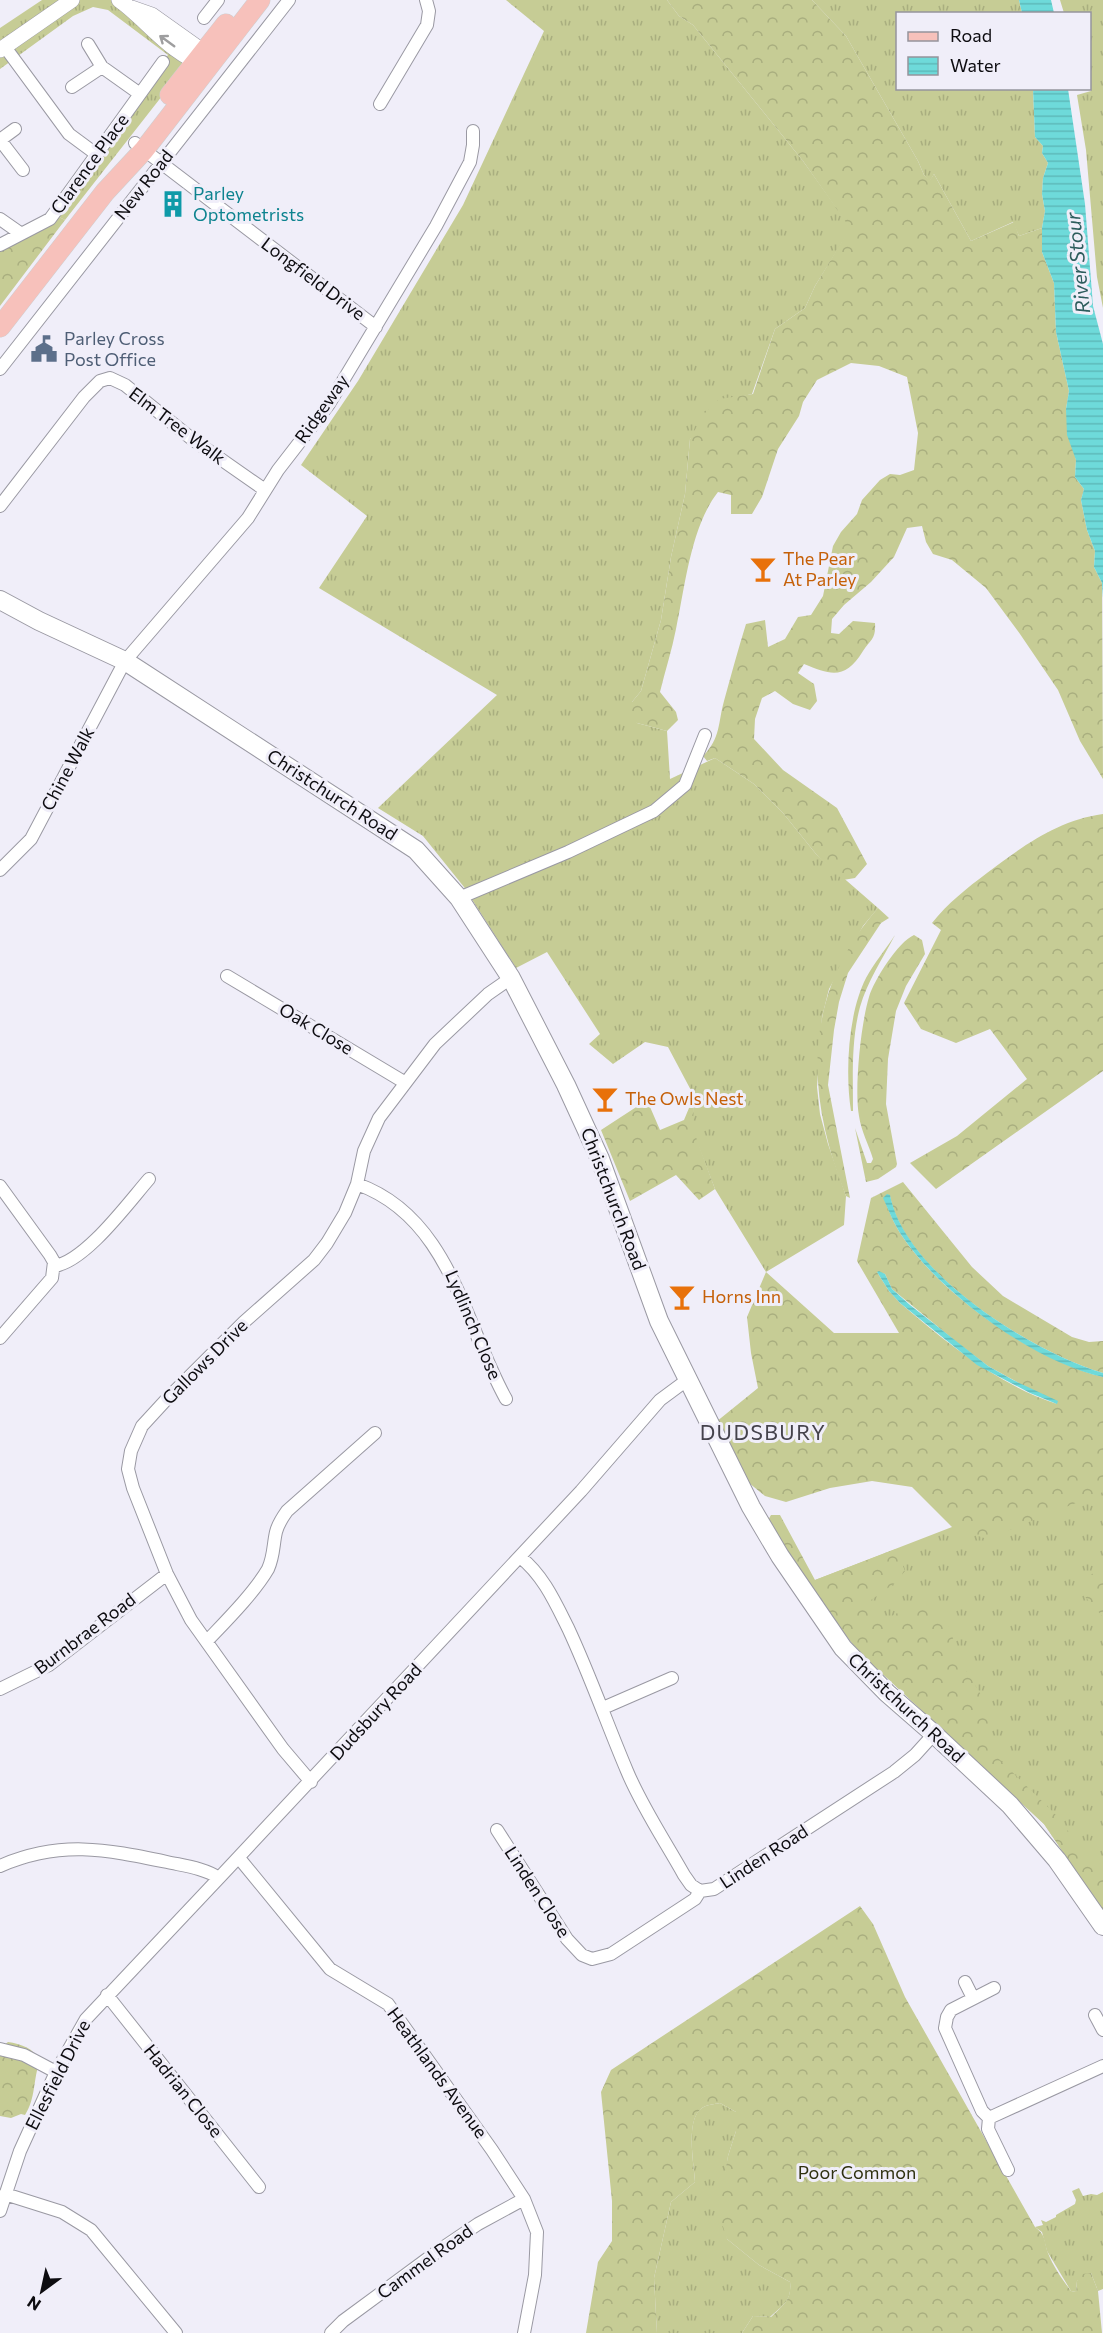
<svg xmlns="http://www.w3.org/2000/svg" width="1103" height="2333" viewBox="0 0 1103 2333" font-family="Commissioner,sans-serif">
<defs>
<pattern id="grass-tufts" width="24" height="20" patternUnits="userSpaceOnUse" patternTransform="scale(1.5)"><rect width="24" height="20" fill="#c6cc95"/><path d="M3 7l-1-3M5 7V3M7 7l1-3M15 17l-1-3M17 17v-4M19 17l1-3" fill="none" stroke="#a9ae7f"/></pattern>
<pattern id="forest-crowns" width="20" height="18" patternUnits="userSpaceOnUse" patternTransform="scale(1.5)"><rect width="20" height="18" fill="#c6cc95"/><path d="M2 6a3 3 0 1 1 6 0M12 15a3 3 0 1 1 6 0" fill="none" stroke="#a9ae7f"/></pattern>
<pattern id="water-rules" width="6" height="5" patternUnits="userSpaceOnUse" patternTransform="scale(1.5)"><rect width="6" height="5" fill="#6edada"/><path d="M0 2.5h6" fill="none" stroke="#5ebaba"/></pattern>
</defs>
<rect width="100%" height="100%" fill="#f0eef9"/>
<path fill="url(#grass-tufts)" d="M42,0h77l72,59 -126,161 -12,-6 115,-159 -60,-45 -15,-3 -20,9 -73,53v-41z
M506,0h161l12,16 14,9 110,136 48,67 -36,58 -10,22 -30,21 -23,65 -13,3 -49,42 -5,55 -14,63 -10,63 -20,71 -9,11 5,21 30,8 3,48 45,-21 39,26 29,29 33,41 62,54 -15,18 -34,63 -7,28 -5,70 3,27 8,30 18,52 -2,29 -78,47 -51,-83 -23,-60 2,-33 -26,-49 -23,-5 -32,22 -24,-20 11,-10 -53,-82 -31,16 -52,-81 -41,-51 -45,-28 119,-113 -178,-107 48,-72 -66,-51 57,-84 105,-176 81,-174z
M812,0h207l3,13 -124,1v74l135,1 2,48 8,9 -1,7 6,10 -5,15 -1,16 3,17 -3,17 -23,8 -6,-14 -42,19 -37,-67 -4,7 -6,-6 -6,-14 -72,-125z
M1060,0h43v308l-6,-31 -11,-127 -9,-55 14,-4 -1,-77 -26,-1z
M1103,1473v438l-59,-87 -187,-174 -42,-70 137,-53z
M720,2103l16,9v19l-8,25 -3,22 2,61 32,26 31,17c2,19 -7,23 -20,35l-17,-1 -11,17h-85l-3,-55 17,-76 24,-20c-1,-18 -10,-63 7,-74 4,-3 13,-4 18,-5z
M1079,2188l4,8 8,-2 6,1 6,-3v97l-5,2 -7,-18 -14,8 -1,11 -5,-1 -24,-40 -5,-19 -7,-5 8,-2 -2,-5 5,2 10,-5v-2l19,-11 1,-4 -4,-9z"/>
<path fill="url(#forest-crowns)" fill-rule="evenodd" d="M667,0h145l34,36 72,125 6,14 6,5 4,-6 37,67 43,-19 5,14 23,-8v24l12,31 2,49 13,59 -3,18 10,51 -1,17 9,12 -3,11 6,30 8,21 -1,16 8,16 1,196 -23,-38 -22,-51 -38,-56 -34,-46 -34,-28 -19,-6 -7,-12 -4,-16 -15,2 -13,29 -23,25 -27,23 -12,14 -1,14 8,1 14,-13 22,2c1,16 -4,16 -12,28 -17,28 -31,25 -59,13l-6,9 16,11 3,17 -7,9 -17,-6 -18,-13 -13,7 -7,21 -1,20 29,31 54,38 30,56 -12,14 -12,2 -27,-26 -33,-41 -29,-29 -39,-26 -8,3 -4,-5c18,-18 15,-34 21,-55 7,-26 14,-51 22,-77l19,-4 3,27 17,-8 13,-22 13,-2 12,-19 10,-50 8,-14 16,-18 5,-14 18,-20 10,-6 10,1 14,-5 4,-37 -11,-56 -28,-11 -28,-3 -34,17 -14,22 -4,14 -21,33 -16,48 -10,17h-21v-19l-13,-3c-27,34 -33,95 -42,137 -4,21 -11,42 -16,63l16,20 2,8 -11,11 -30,-8 -8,-7 3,-14 9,-11 20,-71 10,-63 14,-63 5,-55 13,-24 16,-16 34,-5 22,-65 30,-21 10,-22 35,-58 -47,-67 -110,-136 -14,-9z
M53,214l12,6 -65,86v-61z
M1103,814v257l-167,118 -26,-26 47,-27 70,-57 -37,-50 -34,14 -35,-14 -17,-26 37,-73 -9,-7c16,-20 35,-35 55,-50 36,-27 71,-53 116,-59z
M878,908l11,10 -8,5 -33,50 -9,29 -5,28 -6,55 22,113 -4,-2c-41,-102 -44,-201 32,-288z
M895,935c-12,23 -28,47 -35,72 -9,33 -7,70 -7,104h-2c-6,-38 -3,-98 15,-133 8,-15 20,-29 29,-43z
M914,935l8,5 3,14 -19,32 -10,25 -8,48 -2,45 11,60 -1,3 -18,12 -12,3 -11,-54 12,35h4l2,-4c-4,-14 -12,-28 -14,-43 -5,-27 2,-93 10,-119 5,-17 29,-55 45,-62z
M694,1096l-1,33 22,60 -16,11 -23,-25 -46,26 -29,-71 46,-30 13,30 24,-10z
M903,1182l69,85 31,29 69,41 17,5 14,-1v32c-71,-21 -198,-100 -213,-177l-6,2c5,13 10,26 18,38 40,60 131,123 201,141v115l-116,47 -35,-12 -40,-40 -40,-6 -42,7 -44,14 -21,-6 -22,-18 -27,-56 42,-34 -7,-35 -4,-36 19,-45 68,61h65l-42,-72 14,-63zM877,1272l8,2 7,15 67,55 29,22 69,38c-60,-20 -109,-60 -157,-101l-11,-12z
M771,1515h9l35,65 81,-31 9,22 -10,12 -24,17 3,13 15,5 25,-15 30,9 17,50 28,46 4,19h-18l24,32 56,55 48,63v34l-59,-87 -187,-174 -47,-62 -43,-66z
M1103,1566v51l-23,-26 4,-11z
M860,1906l13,18 32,73 130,230c11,8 9,14 13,26 5,13 14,26 23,38l5,1 1,-11 5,-7 9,-1 7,18 4,42h-360l11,-17 18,1c12,-12 21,-17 19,-35l-31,-17 -32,-26 -9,-28 10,-55 8,-25v-19l-16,-9c-5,1 -14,2 -18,5 -17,12 -8,56 -7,74l-24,20 -17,76 3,55h-71l12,-71 14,-21v-40l-11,-109 10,-22z
M8,2042c13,2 25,6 32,18 -7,19 -4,38 -15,55l-4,-1 -10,4 -11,-2v-68z"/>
<path fill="url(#water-rules)" d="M1019,0h32l3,13h-32z
M1033,89h35l17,115 8,102 10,38v254l-1,-15 -8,-16 1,-16 -8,-21 -6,-30 3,-11 -9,-12 1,-17 -9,-25 -1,-26 3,-18 -13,-59 -2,-49 -12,-31v-24l3,-17 -3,-17 1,-16 5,-15 -6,-10 1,-7 -8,-9z
M887,1194l3,1c15,78 142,157 213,178v4c-68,-14 -163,-84 -201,-141 -8,-12 -13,-25 -19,-38z
M879,1271l6,3 7,15 18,16 78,61 25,14 45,21 -1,3 -27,-11 -53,-28 -77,-62 -11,-12 -12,-19z"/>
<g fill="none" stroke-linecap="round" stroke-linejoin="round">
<defs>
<path id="minor" d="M204,18l14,-18
M88,44l14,23 38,27
M5,47l64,87 27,20
M72,87l30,-20
M380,104l47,-79 2,-14 -3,-11
M0,140l23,30
M0,140l15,-11
M135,143l241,184
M0,219l20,14
M0,245l50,-26 113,-157
M0,369l289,-369
M0,506l84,-109 16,-16 10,-3 15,7 67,54 73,51
M0,870l31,-31 94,-178 123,-143 30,-48 51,-66 107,-178 34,-64 3,-17v-14
M459,898l109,-46 86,-41 31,-26 20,-50
M227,976l177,106
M357,1184c93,33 107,140 149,215
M0,1186l50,69 4,7 -2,16 -52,60
M54,1266c31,-4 74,-63 95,-87
M520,1557c23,18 35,45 48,71 22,47 39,96 59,143 15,36 38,70 57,104l7,10 9,6 14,-2 180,-117 21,-17 19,-21
M207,1641c19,-20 47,-48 61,-72 6,-13 5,-24 8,-37 2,-8 6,-14 11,-21l88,-78
M0,1689l49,-24 118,-91
M603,1708l69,-30
M311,1782l-28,-33 -92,-129 -24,-46 -34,-86 -5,-19 3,-18 11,-25 23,-25 79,-79 70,-62 13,-17 18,-30 12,-29 7,-33 15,-33 56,-74 53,-50 23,-16
M497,1830l70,109 15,16 10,4 19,-5 84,-55 5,-8
M239,1858l91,111 58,35 104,146 32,49 13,33 -2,43 -11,58
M0,1866c60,-26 105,-17 167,-4 18,4 37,6 52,16l362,-387 79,-91 27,-20
M965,1982l8,16
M994,1988l-43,22 -4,7 -2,11 37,83 7,7 -1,11 20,41
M107,1995l152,192
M1095,2015l8,15
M0,2049l24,6 32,17
M989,2118l114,-52
M5,2194l57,18 29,18 85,103
M0,2211l20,-60 36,-79 30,-53 133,-141
M331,2333l12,-12 95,-70 40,-27 46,-25"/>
<path id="tertiary" d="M119,0c26,18 54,57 86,64
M132,8l20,7 52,37 4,7
M0,50l72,-50"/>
<path id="secondary" d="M0,600l39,21 86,40 291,189 43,48 52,80 55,107 34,74 59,162 92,186 29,49 63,92 44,45 47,41 76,71 47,55 46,66"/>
<path id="primary" d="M170,95l56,-71
M0,327l105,-135 39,-42 116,-150"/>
</defs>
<use href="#minor" stroke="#9a99a3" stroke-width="14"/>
<use href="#tertiary" stroke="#9a99a3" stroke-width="16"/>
<use href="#secondary" stroke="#9a99a3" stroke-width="20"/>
<use href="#primary" stroke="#cfcecf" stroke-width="21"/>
<use href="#minor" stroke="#fff" stroke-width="12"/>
<use href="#tertiary" stroke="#fff" stroke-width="15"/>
<use href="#secondary" stroke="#fff" stroke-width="18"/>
<use href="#primary" stroke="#f7c1bb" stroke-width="20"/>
</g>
<defs><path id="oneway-shaft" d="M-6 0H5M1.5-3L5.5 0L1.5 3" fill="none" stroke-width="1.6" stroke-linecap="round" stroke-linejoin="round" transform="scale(1.5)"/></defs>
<use stroke="#9e9e9f" href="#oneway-shaft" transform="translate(167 41) rotate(-144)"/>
<defs>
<symbol id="building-bare" viewBox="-9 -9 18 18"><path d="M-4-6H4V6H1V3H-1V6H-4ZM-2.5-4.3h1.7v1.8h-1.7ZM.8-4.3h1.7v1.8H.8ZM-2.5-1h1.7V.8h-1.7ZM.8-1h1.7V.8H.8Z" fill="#0f9aa8" stroke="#f0eef9" stroke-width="2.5" paint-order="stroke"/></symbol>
<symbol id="civic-bare" viewBox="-9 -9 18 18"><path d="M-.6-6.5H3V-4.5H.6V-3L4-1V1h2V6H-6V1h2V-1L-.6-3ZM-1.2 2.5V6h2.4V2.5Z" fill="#5c6f8a" stroke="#f0eef9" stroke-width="2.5" paint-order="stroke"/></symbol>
<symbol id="bar-bare" viewBox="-9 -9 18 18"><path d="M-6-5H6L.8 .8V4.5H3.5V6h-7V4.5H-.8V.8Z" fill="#e8710a" stroke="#f0eef9" stroke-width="2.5" paint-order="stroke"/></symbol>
</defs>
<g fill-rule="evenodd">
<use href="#building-bare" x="154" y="185" width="38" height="38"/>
<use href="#civic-bare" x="25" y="330" width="38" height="38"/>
<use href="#bar-bare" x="744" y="550" width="38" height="38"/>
<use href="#bar-bare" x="586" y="1080" width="38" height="38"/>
<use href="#bar-bare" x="663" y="1278" width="38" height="38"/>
</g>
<g text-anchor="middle" stroke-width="6" stroke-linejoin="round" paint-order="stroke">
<g font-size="18" fill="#0d0c10" stroke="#f0eef9">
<text transform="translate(90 164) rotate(-54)" y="6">Clarence Place</text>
<text transform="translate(144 185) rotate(-52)" y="6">New Road</text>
<text transform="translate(313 279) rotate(37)" y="6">Longfield Drive</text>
<text transform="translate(322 409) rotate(-55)" y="6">Ridgeway</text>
<text transform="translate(177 426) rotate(37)" y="6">Elm Tree Walk</text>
<text transform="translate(68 769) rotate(-62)" y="6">Chine Walk</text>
<text transform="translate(332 795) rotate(33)" y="6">Christchurch Road</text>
<text transform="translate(316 1029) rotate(31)" y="6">Oak Close</text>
<text transform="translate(613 1199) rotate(69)" y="6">Christchurch Road</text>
<text transform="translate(473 1325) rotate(67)" y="6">Lydlinch Close</text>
<text transform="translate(205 1362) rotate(-45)" y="6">Gallows Drive</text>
<text transform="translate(85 1634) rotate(-37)" y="6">Burnbrae Road</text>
<text transform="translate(906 1708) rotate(43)" y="6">Christchurch Road</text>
<text transform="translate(376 1712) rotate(-47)" y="6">Dudsbury Road</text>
<text transform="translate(764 1857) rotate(-33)" y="6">Linden Road</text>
<text transform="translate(537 1892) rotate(57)" y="6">Linden Close</text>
<text transform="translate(437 2073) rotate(54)" y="6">Heathlands Avenue</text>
<text transform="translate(58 2075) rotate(-63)" y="6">Ellesfield Drive</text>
<text transform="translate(183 2091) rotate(51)" y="6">Hadrian Close</text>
<text transform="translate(425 2262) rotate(-36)" y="6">Cammel Road</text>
</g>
<g font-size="18" fill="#0d838f" stroke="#f0eef9" text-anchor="start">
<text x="193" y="200">Parley<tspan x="193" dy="21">Optometrists</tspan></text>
</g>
<g font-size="18" fill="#4e5e75" stroke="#f0eef9" text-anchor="start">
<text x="64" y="345">Parley Cross<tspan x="64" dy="21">Post Office</tspan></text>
</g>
<g font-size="18" fill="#c56008" stroke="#f0eef9" text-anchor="start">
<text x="783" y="565">The Pear<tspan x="783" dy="21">At Parley</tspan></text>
<text x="625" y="1105">The Owls Nest</text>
<text x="702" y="1303">Horns Inn</text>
</g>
<g font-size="18" fill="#2f310f" stroke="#f0eef9">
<text x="857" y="2179">Poor Common</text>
</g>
<g font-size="20" font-style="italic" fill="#2d5d5d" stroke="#f0eef9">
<text transform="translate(1078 263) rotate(-96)" y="7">River Stour</text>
</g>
<g font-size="21" letter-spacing="1.5" fill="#45434c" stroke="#f0eef9">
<text x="763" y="1440">DUDSBURY</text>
</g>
</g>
<rect x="896" y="12" width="195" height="78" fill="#f0eef9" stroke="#95949c" stroke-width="1.5"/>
<rect x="908" y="32" width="30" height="9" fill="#f7c1bb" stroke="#95949c" stroke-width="1.5"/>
<text x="950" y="42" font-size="18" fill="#0d0c10">Road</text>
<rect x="908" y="57" width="30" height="18" fill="url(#water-rules)" stroke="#95949c" stroke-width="1.5"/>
<text x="950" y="72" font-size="18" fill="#0d0c10">Water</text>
<g transform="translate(42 2291) rotate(213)" stroke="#f0eef9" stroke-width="4.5" paint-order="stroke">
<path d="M0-4.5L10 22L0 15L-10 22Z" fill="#0d0c10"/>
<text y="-9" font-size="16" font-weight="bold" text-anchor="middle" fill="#0d0c10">N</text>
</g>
</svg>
